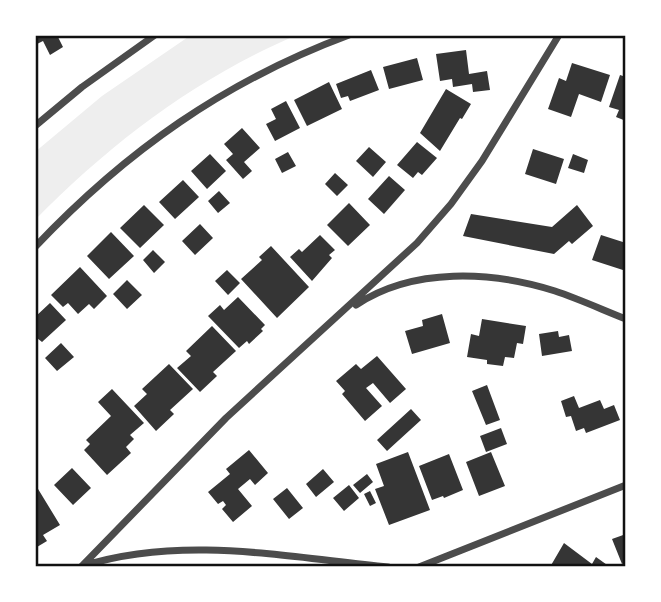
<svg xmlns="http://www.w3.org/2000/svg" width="661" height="602" viewBox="0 0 661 602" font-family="'Alegreya Sans',sans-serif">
<rect width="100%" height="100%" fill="#fff"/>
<path fill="#eee" d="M191,35h106c-101,43 -185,107 -262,185v-68l67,-56z"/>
<path fill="#353535" d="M35,35h22l6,12 -13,8 -7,-14 -8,4z
M466,50l3,24 18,-3 3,19 -17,2 -1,-8 -19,3 -1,-8 -12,2 -4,-27z
M417,58l6,22 -34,9 -6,-22z
M572,63l38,12 -9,27 -22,-8 -8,23 -23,-8 11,-31 7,3z
M371,70l8,20 -29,11 -2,-5 -7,2 -5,-14z
M620,75l6,2v44l-10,-4 3,-7 -10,-3z
M329,82l13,27 -35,17 -13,-26z
M446,89l25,15 -9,15 -2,-1 -20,33 -20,-18z
M286,101l14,27 -25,13 -9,-17 10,-5 -5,-10z
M242,128l18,20 -16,14 8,9 -9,8 -17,-19 7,-6 -9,-10z
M417,142l20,16 -15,17 -4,-3 -5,6 -16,-13z
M369,147l17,15 -13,15 -17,-16z
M533,149l31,10 -8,25 -31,-10z
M288,152l8,14 -14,7 -7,-14z
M210,154l16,17 -19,18 -16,-18z
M573,154l15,6 -4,13 -16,-5z
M335,173l13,12 -11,11 -12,-12z
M389,176l16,14 -21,24 -16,-15z
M183,180l16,17 -24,22 -16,-17z
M219,191l11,12 -12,10 -10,-12z
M349,203l21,22 -22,21 -21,-21z
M144,205l20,20 -24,23 -20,-20z
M577,205l16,21 -21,18 -3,-3 -15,13 -91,-18 8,-22 81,13z
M200,224l13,14 -18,17 -13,-14z
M111,232l23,24 -25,23 -22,-23z
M320,235l15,15 -6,5 3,3 -20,23 -22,-24 9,-8 3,3z
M601,235l25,8v28l-34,-11z
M271,246l38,41 -32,31 -36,-39 21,-19 -3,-3z
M153,250l12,12 -11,11 -11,-13z
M80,267l27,29 -13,13 -5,-5 -11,10 -10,-11 -5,4 -12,-12z
M227,270l13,13 -12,12 -13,-14z
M127,280l15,15 -15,14 -14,-15z
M238,297l27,28 -4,4 2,2 -14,13 -2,-3 -8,7 -31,-32 12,-11 4,5z
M50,303l16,17 -24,22 -5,-4 -2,2v-23z
M442,314l8,29 -38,11 -7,-23 18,-5 -1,-6z
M482,319l44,7 -3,18 -6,-1 -3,15 -9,-1 -2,9 -16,-2v-4l-20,-3 4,-23 8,2z
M212,326l24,25 -23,21 4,4 -17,16 -23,-24 14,-12 -5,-5z
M558,331l1,6 10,-2 3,16 -30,5 -3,-22z
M61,343l13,14 -17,14 -12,-13z
M377,356l29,33 -16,14 -17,-20 -7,5 16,18 -17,15 -23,-27 3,-3 -9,-10 20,-17 5,5z
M169,364l24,25 -23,21 4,4 -18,17 -22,-25 13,-12 -5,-5z
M487,385l13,35 -14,5 -14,-34z
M112,389l32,34 -14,12 4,4 -8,8 5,6 -24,22 -23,-25 6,-6 -4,-4 25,-24 -13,-14z
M574,396l5,12 21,-8 4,9 10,-4 6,15 -34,13 -2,-5 -8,3 -5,-15 -5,1 -5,-16z
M411,409l10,11 -34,31 -10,-11z
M501,428l6,16 -21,8 -6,-16z
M249,450l19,23 -13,12 -5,-6 -12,10 14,17 -19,16 -11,-13 4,-4 -3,-4 -5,3 -10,-12 22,-18 -4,-5z
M408,452l22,58 -41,15 -14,-36 9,-3 -8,-22z
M491,452l14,34 -26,10 -13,-34z
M449,454l14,36 -19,8 -1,-2 -11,4 -13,-34z
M72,468l19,20 -18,17 -19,-20z
M323,469l11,13 -18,15 -10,-13z
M367,474l6,8 -13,11 -7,-8z
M35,484l25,41 -17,10 4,6 -10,6 -2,-4z
M349,485l10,13 -15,13 -11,-13z
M287,488l16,20 -14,11 -16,-20z
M370,491l6,12 -6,3 -6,-12z
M626,534v28l-4,2 -10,-25z
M564,543l28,21 4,-7 14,10h-60z"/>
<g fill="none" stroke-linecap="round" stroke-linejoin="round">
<path stroke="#4c4c4c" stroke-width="7" d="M35,126l47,-39 73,-52
M35,247c91,-96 190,-166 314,-212
M356,305c57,-38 136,-34 199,-14 24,8 48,19 71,28
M83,566c99,-31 203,-9 305,1
M81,567l145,-149 191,-175 34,-39 31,-43 77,-126
M419,567l207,-82"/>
</g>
<rect width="661" height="602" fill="none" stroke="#ffffff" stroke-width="74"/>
<rect x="37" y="37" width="587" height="528" fill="none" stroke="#111" stroke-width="2.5"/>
</svg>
